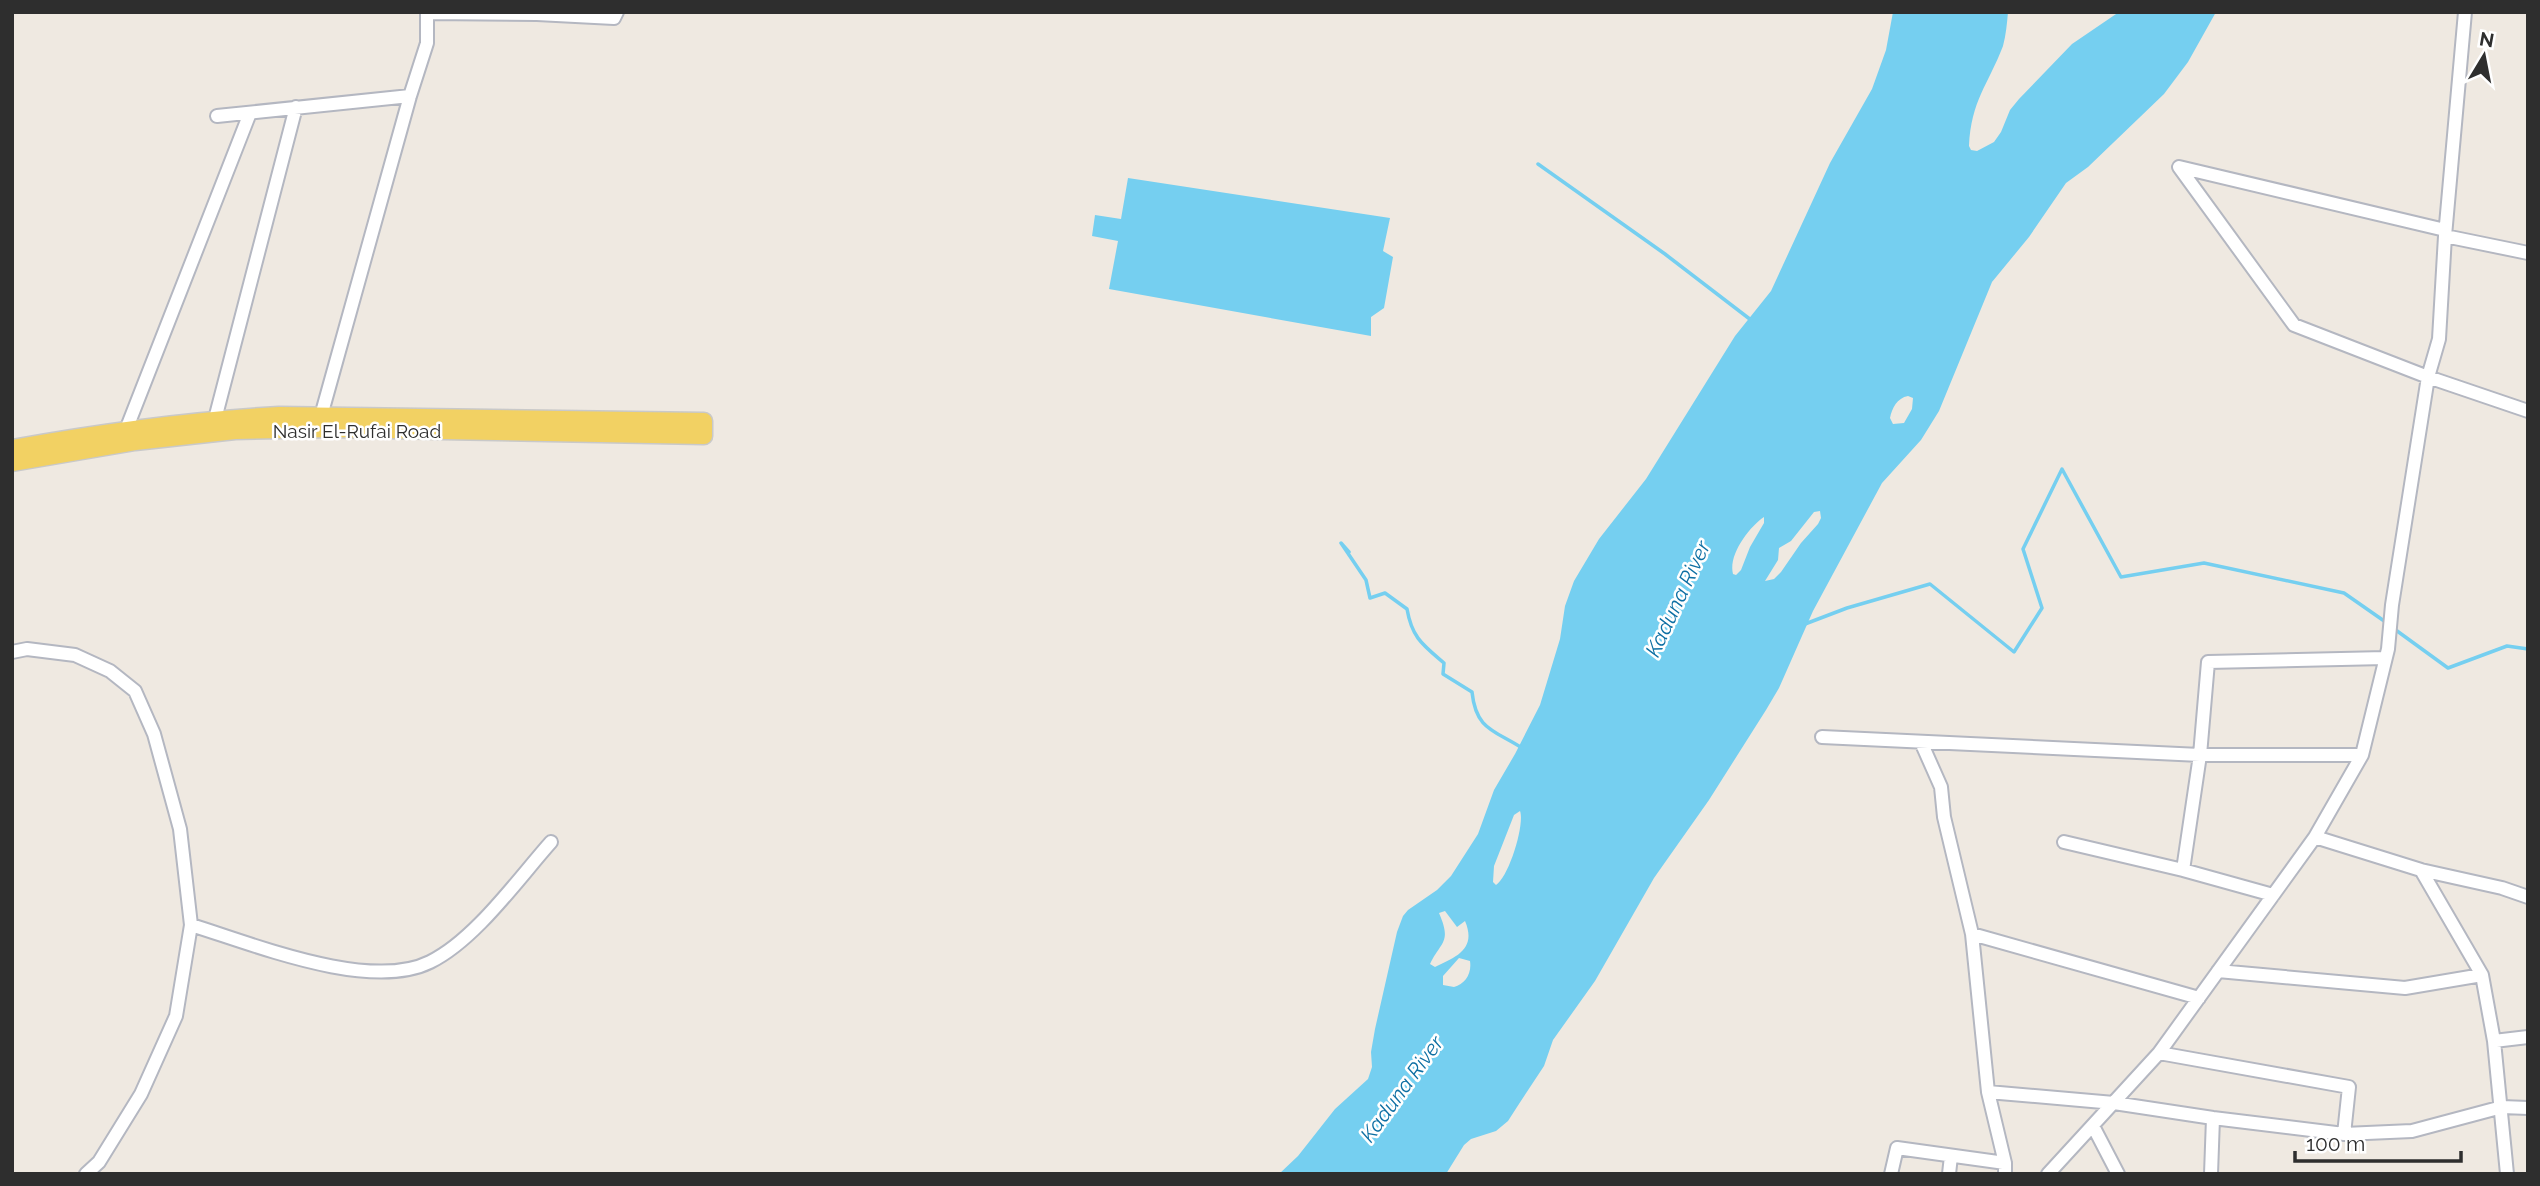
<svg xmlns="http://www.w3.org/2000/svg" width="2540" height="1186" viewBox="0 0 2540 1186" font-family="Raleway,sans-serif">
<rect width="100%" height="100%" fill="#efe9e1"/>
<path fill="#75cff0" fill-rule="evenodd" d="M1893,12h115c-1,11 -2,23 -5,34 -15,39 -32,55 -34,100l2,4 6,1 17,-9 7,-10 9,-22 9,-11 53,-55 47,-32h97l-28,50 -24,32 -76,73 -22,16 -37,54 -37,45 -53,129 -18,29 -39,43 -69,128 -34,77 -13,22 -57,90 -55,78 -59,103 -42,59 -9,26 -27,41 -9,14 -12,10 -25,8 -7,6 -18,29h-167l19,-18 37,-47 33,-30 4,-12 -1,-15 4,-23 22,-97 6,-16 5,-6 29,-20 14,-14 27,-42 16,-44 21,-36 25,-49 20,-66 5,-33 9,-25 25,-42 47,-60 89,-143 36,-45 59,-128 42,-74 14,-39zM1908,396l5,2 -1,11 -8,14 -11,1 -3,-6c2,-10 7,-20 18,-22zM1820,511l1,7 -3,6 -17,19 -20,29 -7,7 -9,2 13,-21 1,-12 12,-7 23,-29zM1764,517v6l-14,24 -9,23 -5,5 -3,-1c-5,-19 16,-47 31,-57zM1520,811c5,13 -11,66 -24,74l-3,-3 1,-16 20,-51zM1445,911l12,16 8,-6c12,28 -9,36 -30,46l-5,-3c11,-23 22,-21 9,-51zM1459,958l11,3c2,13 -5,23 -16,26l-11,-2v-9z
M1128,178l262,40 -7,33 10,6 -9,51 -13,9v19l-262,-47 9,-48 -26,-5 3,-21 26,4z"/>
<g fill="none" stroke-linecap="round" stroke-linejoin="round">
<path stroke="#75cff0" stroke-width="3.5" d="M1538,164l127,90 86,66
M1349,552l-8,-9 25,37 4,18 15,-5 22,16c5,29 16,36 37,54l-1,11 29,18c4,38 22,38 50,56
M1805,624l42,-16 83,-24 84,68 28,-44 -19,-59 39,-80 59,108 83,-14 140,30 43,30
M2393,628l55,40 59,-22 21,3"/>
<defs>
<path id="minor" d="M217,116l193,-20
M2445,230l-266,-63 115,158 134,52 100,34
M2445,236l83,17
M321,416l89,-320 17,-53v-30l110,1 77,4 3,-6
M215,419l81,-312
M126,430l124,-317
M12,652l15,-3 48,6 35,16 25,20 19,43 26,95 11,96 -15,91 -35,78 -42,68 -13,12
M1822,737l378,18h162
M1921,742l20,45 3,30 28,117 16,158 17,71v11
M2315,837l106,33 61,105 12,66 13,133
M2064,842l119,28
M2421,870l81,18 26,9
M2273,895l-90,-25 17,-115 8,-93 177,-4
M191,925c62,19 179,67 239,37 45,-22 88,-83 121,-120
M1972,934l227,64
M2218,971l187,17 77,-13
M2494,1041l34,-4
M2159,1053l190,34 -5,47
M1988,1092l126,11 99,15 131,16 68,-3 90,-24 26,1
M2093,1126l25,48
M1891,1174l6,-26 108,15
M1949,1174l2,-18
M2048,1174l111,-121 156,-216 47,-82 26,-106 4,-44 36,-228 11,-38 6,-103 20,-224
M2211,1174l2,-56"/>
<path id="major" d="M12,448c89,-16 177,-28 267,-33l425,6v15l-370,-7 -99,2 -100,11 -123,21"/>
</defs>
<use href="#minor" stroke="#b4b7c1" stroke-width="16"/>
<use href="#major" stroke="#c9c9c9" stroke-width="19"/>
<use href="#minor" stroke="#fff" stroke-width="12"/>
<use href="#major" stroke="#f2d163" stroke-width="16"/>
</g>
<g text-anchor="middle" stroke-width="5" stroke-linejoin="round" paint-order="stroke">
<g font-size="19" fill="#2e2e2e" stroke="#fff">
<text x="357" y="438">Nasir El-Rufai Road</text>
</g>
<g font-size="21" font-style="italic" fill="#0d6fa3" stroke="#fff">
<text transform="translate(1678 599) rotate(-65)" y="7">Kaduna River</text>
<text transform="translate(1402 1089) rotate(-54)" y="7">Kaduna River</text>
</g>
</g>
<rect width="2540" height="1186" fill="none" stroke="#2e2e2e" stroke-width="28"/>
<g transform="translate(2484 56) rotate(10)" stroke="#ffffff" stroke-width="5" paint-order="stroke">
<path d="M0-5L12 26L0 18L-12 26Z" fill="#2e2e2e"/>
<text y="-10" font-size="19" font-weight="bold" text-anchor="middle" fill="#2e2e2e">N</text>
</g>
<path d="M2295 1151v10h166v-10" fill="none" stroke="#2e2e2e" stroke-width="3.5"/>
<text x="2306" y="1151" font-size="21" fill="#2e2e2e" stroke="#ffffff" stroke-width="5" paint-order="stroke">100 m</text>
</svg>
